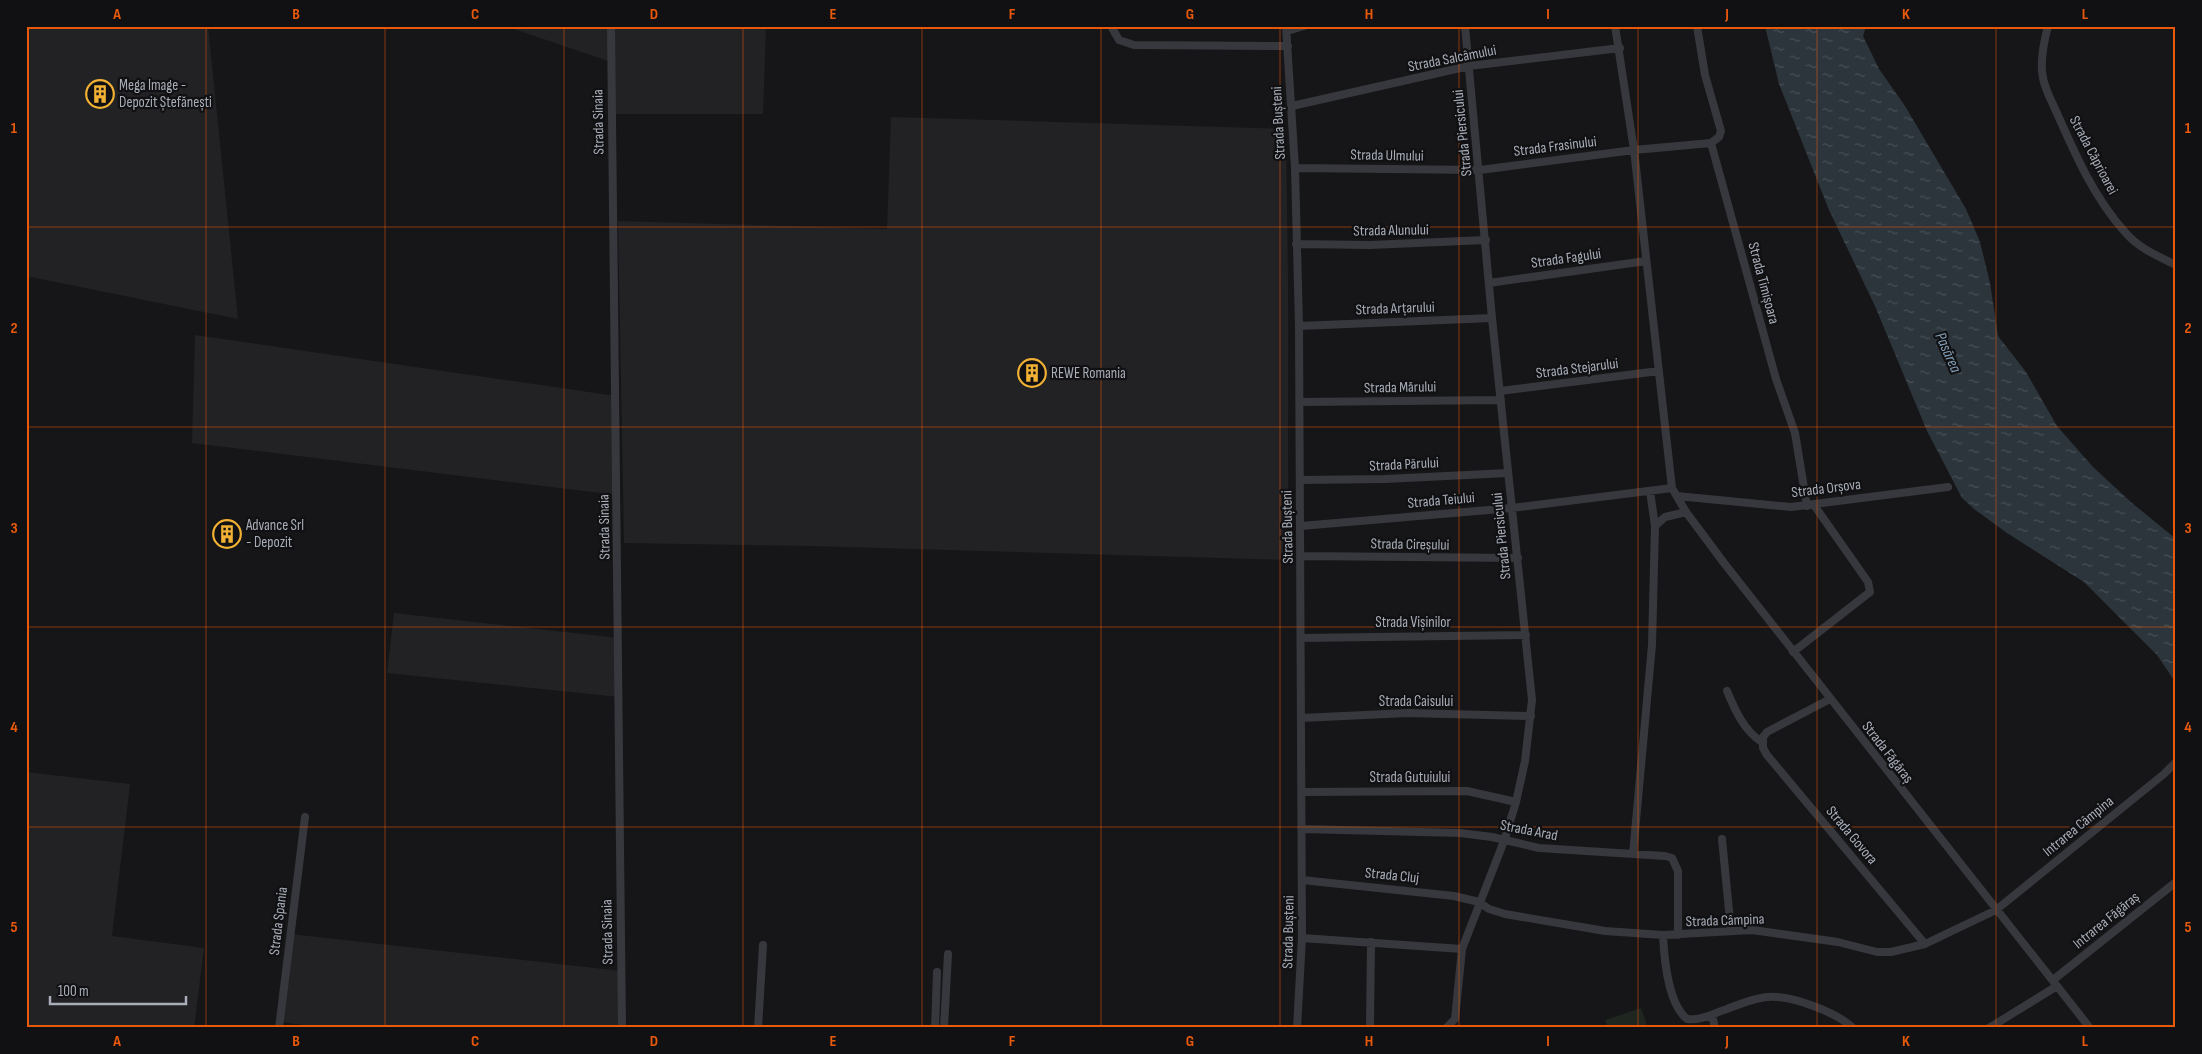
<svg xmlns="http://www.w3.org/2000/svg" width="2202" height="1054" viewBox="0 0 2202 1054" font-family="'Sofia Sans Condensed',sans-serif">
<defs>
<pattern id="water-ripples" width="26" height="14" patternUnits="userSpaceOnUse" patternTransform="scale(1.25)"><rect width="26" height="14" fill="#2c353c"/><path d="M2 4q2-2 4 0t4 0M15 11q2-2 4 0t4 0" fill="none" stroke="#485056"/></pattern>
</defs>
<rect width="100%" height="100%" fill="#161618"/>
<path fill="#222225" d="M26,26h182l30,293 -212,-43z
M505,26h261l-3,88h-151l-1,-52z
M891,117l395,12 2,153v278l-477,-14 -187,-3 -6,-322 269,8z
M195,335l421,61 1,99 -425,-52z
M394,613l225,25v59l-232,-24z
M26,772l104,12 -18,152 92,12 -10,80h-168z
M290,934l331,37 1,57h-294l-48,-6z"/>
<path fill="#1e261f" d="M1641,1008l6,17 -7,3h-32l-3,-8z"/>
<path fill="url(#water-ripples)" d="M1765,26h101l-3,10 16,33 26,37 61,103 14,33 10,41 8,53 28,36 31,54 36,41 39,36 44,36v144l-19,-28 -73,-73 -77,-49 -33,-24 -12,-11 -35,-67 -52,-125 -46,-96 -50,-126z"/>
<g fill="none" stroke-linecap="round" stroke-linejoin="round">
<path stroke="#37383d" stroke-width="8" d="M611,26l11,1002
M1111,26l8,14 15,5 154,1
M1286,26l9,142 4,158 3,612 -5,90
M1615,26l19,124 38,338 14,24 38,51 366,465
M1697,26l8,49 16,56 -2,6 -8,6
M2048,26c-4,15 -7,30 -6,45 1,14 8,27 14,40 18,41 38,87 69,121 13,16 33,24 51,33
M1287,31l17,-5
M1292,106l177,-40 151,-18
M1295,168l185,2 154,-20 77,-7 65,236 19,54 12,73
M1296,244l74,1 116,-5
M1489,283l157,-22
M1299,326l193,-8
M1500,391l159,-20
M1300,402l201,-2
M1300,480l85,-1 123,-6
M1650,491l5,35
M1677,496l114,11 157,-20
M1301,526l211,-18 160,-20
M1301,556l217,2
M1301,638l225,-3
M1793,652l77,-60 -2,-10 -54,-77
M1727,691c8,19 17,40 35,51
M1830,699l-63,33 -4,5v11l4,7 158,189
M1301,718l107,-5 123,3
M1302,792l165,-1 49,11
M1302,829l158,4 32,4 47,11 126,8 7,2 6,13v64
M1722,839l9,92
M1633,854l19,-209 3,-119 10,-9 21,-5
M1302,880l152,16 25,6 10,7 16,5 100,17 58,4 89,-5 86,12 39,10h14l34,-8 71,-34 168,-136 12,-12
M1663,935c1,22 5,69 24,84 14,2 27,-6 40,-10 13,-5 27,-11 41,-12 23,-2 68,15 85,31
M1302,938l160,11
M2053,980l123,-98
M1712,1015l3,13
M279,1028l26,-211
M758,1028l5,-83
M935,1028l2,-56
M944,1028l4,-74
M1370,1028l1,-86
M1446,1028l9,-9 7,-70 42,-108 12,-39 9,-41 7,-61 -40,-382 -27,-292
M1989,1028l68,-42"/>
</g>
<path fill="none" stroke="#e8590c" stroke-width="1" stroke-opacity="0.55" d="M206,26v1002M385,26v1002M564,26v1002M743,26v1002M922,26v1002M1101,26v1002M1280,26v1002M1459,26v1002M1638,26v1002M1817,26v1002M1996,26v1002M26,227h2150M26,427h2150M26,627h2150M26,827h2150"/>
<defs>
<symbol id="building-ring" viewBox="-11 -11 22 22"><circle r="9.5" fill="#111113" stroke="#f2b134" stroke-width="1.5"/><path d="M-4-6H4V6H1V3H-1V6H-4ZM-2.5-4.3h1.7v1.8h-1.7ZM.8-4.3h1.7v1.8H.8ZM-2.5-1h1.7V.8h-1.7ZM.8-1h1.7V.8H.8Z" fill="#f2b134"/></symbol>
</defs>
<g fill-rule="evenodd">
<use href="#building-ring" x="84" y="78" width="32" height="32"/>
<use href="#building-ring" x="1016" y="357" width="32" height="32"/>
<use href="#building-ring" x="211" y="518" width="32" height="32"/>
</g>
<g text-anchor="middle" stroke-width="4.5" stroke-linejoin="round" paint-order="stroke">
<g font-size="15" fill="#a8adb8" stroke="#111113">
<text transform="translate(1452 58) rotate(-11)" y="5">Strada Salcâmului</text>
<text transform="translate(598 122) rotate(-91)" y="5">Strada Sinaia</text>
<text transform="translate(1278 123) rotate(-93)" y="5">Strada Bușteni</text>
<text transform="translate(1462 133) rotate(-96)" y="5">Strada Piersicului</text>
<text transform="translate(1555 146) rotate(-7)" y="5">Strada Frasinului</text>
<text transform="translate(1387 155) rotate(1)" y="5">Strada Ulmului</text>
<text transform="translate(2094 155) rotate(62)" y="5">Strada Căprioarei</text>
<text transform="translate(1391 230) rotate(-1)" y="5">Strada Alunului</text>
<text transform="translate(1566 258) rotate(-8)" y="5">Strada Fagului</text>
<text transform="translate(1764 283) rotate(75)" y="5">Strada Timișoara</text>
<text transform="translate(1395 308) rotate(-2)" y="5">Strada Arțarului</text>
<text transform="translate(1577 368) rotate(-7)" y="5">Strada Stejarului</text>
<text transform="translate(1400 387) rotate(-1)" y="5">Strada Mărului</text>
<text transform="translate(1404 464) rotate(-3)" y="5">Strada Părului</text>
<text transform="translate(1826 488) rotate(-7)" y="5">Strada Orșova</text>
<text transform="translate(1441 500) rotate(-5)" y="5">Strada Teiului</text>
<text transform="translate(604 527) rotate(-91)" y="5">Strada Sinaia</text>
<text transform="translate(1287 527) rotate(-91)" y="5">Strada Bușteni</text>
<text transform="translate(1501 536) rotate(-96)" y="5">Strada Piersicului</text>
<text transform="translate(1410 544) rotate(1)" y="5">Strada Cireșului</text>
<text x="1413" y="627">Strada Vișinilor</text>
<text x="1416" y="706">Strada Caisului</text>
<text transform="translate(1888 752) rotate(52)" y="5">Strada Făgăraș</text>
<text x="1410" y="782">Strada Gutuiului</text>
<text transform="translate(2078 826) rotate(-39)" y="5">Intrarea Câmpina</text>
<text transform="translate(1529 830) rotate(11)" y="5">Strada Arad</text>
<text transform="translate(1852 835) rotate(50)" y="5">Strada Govora</text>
<text transform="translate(1392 875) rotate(6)" y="5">Strada Cluj</text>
<text transform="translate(1725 920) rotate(-2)" y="5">Strada Câmpina</text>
<text transform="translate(2106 920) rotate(-39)" y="5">Intrarea Făgăraș</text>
<text transform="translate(278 921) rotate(-83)" y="5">Strada Spania</text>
<text transform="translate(607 932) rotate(-91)" y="5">Strada Sinaia</text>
<text transform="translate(1288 932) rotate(-89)" y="5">Strada Bușteni</text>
</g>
<g font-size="15" fill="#a8adb8" stroke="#111113" text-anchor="start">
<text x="119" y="90">Mega Image -<tspan x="119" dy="17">Depozit Ștefănești</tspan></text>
<text x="1051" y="378">REWE Romania</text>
<text x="246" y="530">Advance Srl<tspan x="246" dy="17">- Depozit</tspan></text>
</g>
<g font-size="16" font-style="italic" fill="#7f9bb3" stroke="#111113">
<text transform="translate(1949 352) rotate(66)" y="6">Pasărea</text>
</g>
</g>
<rect width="2202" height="1054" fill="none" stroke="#111113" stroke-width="55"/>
<path d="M50 996v8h136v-8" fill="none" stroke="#a8adb8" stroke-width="2.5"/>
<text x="58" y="996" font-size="15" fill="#a8adb8" stroke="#111113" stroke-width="4" paint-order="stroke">100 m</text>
<rect x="28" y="28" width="2146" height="998" fill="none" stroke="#e8590c" stroke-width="2"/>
<g font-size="16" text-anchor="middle" font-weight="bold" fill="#e8590c">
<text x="117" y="19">A</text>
<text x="296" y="19">B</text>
<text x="475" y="19">C</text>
<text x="654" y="19">D</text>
<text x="833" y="19">E</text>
<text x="1012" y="19">F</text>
<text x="1190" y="19">G</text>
<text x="1369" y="19">H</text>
<text x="1548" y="19">I</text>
<text x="1727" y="19">J</text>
<text x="1906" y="19">K</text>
<text x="2085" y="19">L</text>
<text x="14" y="133">1</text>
<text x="2188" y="133">1</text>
<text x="14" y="333">2</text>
<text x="2188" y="333">2</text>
<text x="14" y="533">3</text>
<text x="2188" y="533">3</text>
<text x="14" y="732">4</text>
<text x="2188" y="732">4</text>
<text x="14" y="932">5</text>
<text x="2188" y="932">5</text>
<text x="117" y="1046">A</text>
<text x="296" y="1046">B</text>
<text x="475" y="1046">C</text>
<text x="654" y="1046">D</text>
<text x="833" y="1046">E</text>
<text x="1012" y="1046">F</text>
<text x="1190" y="1046">G</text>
<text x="1369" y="1046">H</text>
<text x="1548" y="1046">I</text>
<text x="1727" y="1046">J</text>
<text x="1906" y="1046">K</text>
<text x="2085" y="1046">L</text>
</g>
</svg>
